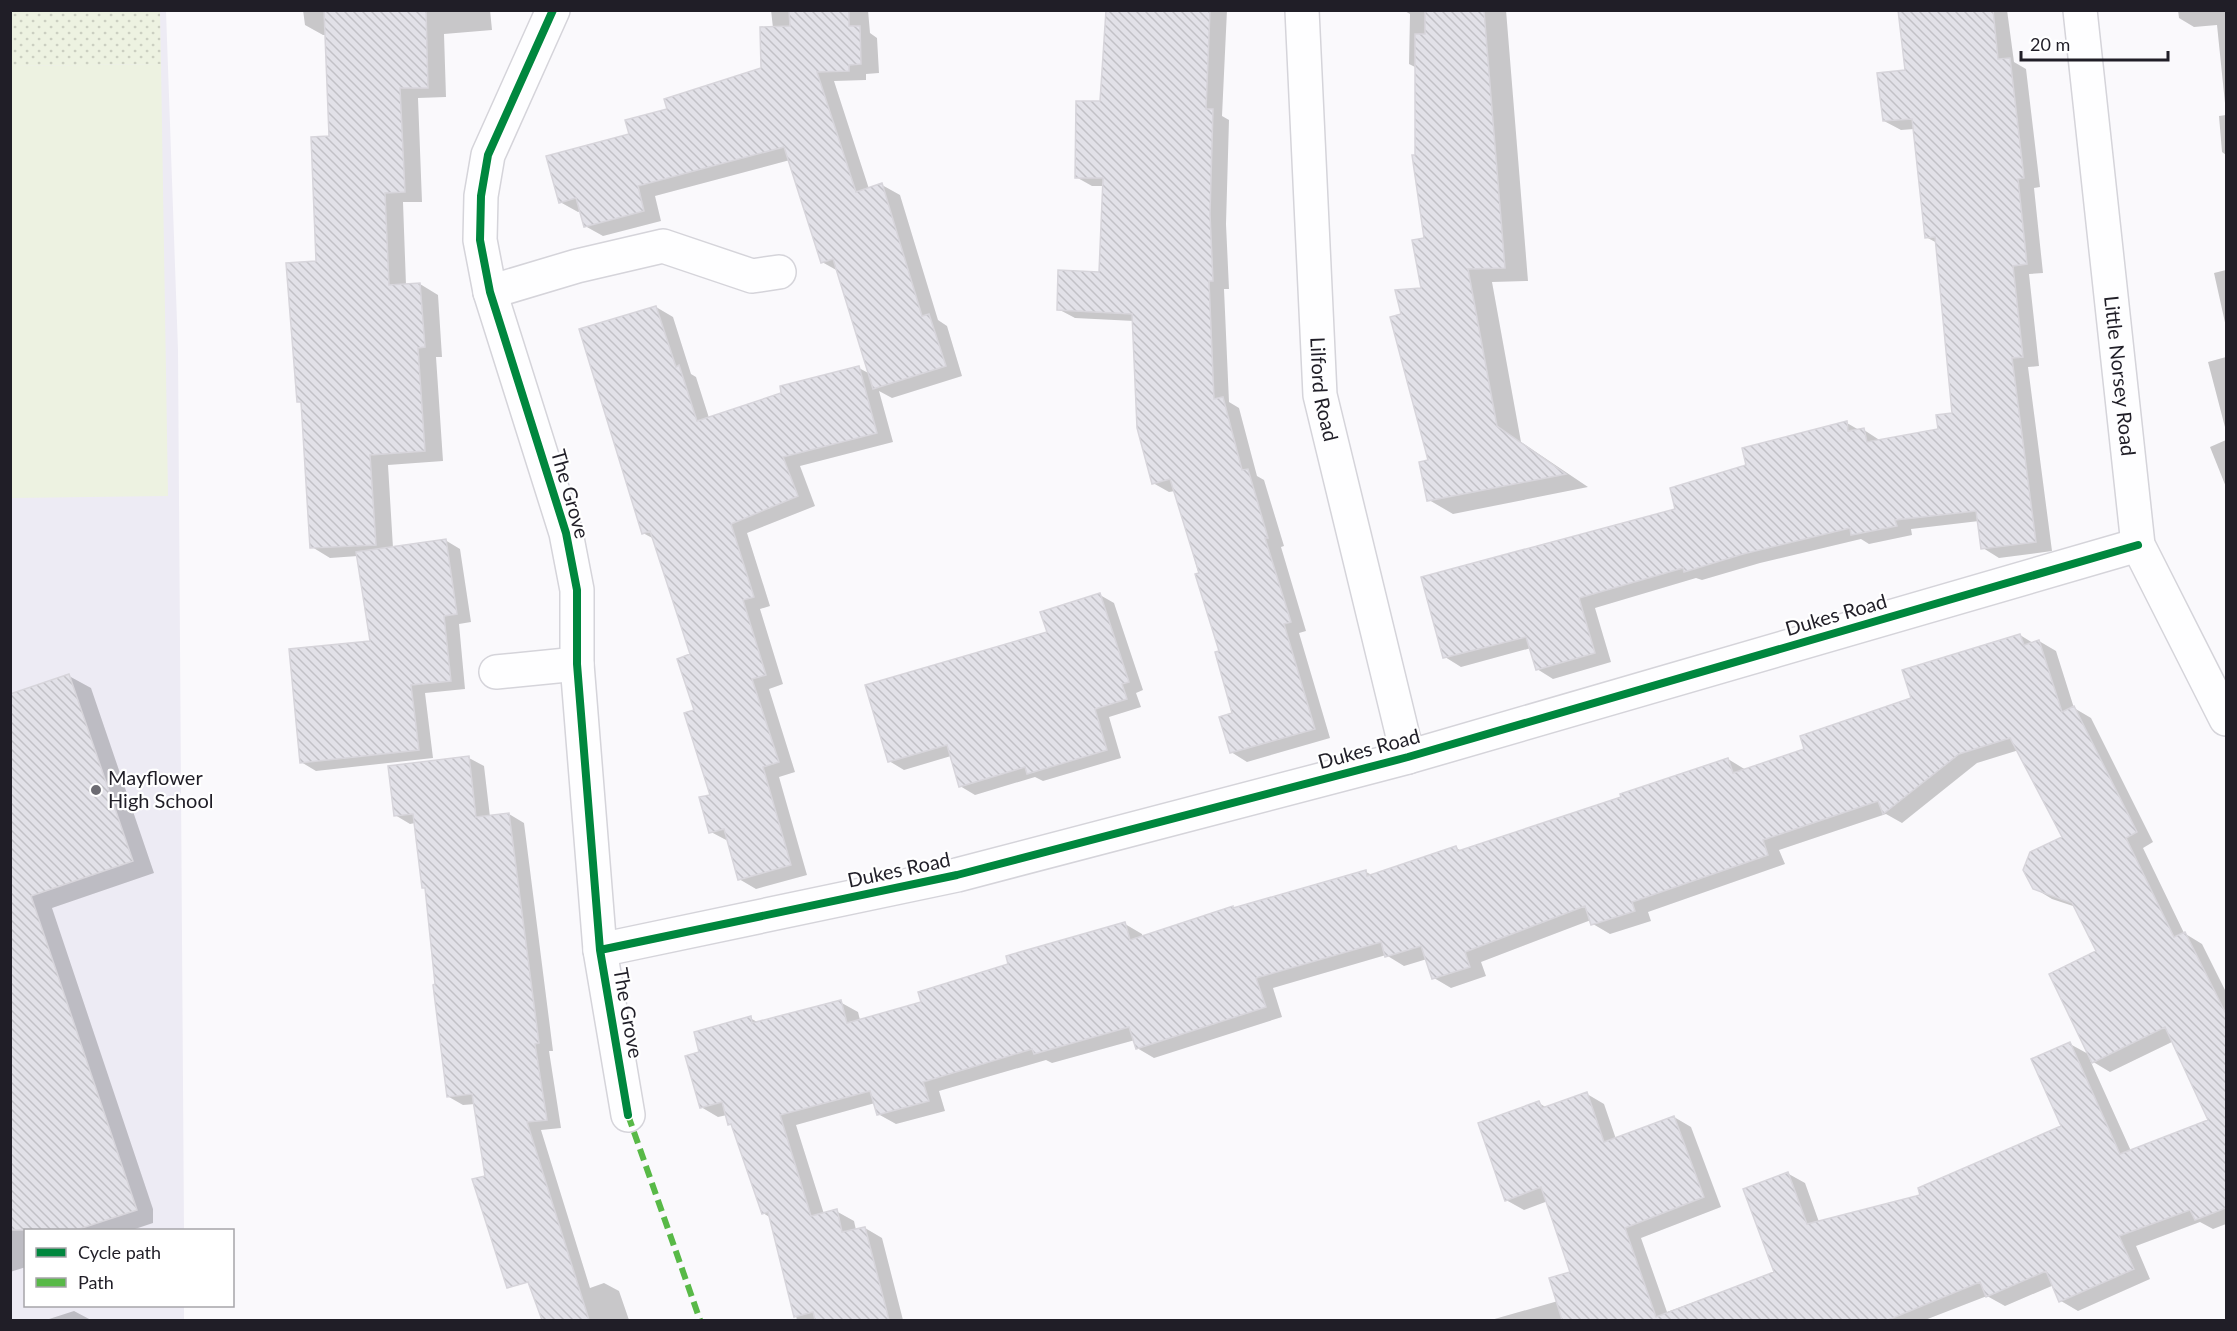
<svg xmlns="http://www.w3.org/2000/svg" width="2237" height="1331" viewBox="0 0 2237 1331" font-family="Lato,sans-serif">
<defs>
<pattern id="park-dots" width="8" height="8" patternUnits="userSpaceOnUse" patternTransform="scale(1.5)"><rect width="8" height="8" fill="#edf2e1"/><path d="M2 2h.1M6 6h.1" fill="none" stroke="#cbcfc1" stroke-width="1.8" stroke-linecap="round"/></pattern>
<pattern id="building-back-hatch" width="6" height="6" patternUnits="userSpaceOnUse" patternTransform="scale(1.5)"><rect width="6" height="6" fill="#e2e1e8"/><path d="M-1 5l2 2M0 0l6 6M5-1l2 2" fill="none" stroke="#c2c1c7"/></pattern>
</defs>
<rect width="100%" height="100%" fill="#faf9fc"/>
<path fill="#edebf4" d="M10,11h156l12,339 6,880h-158v76h158v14h-173z"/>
<path fill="#edf2e1" d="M161,64l7,432 -157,2 -1,-432z"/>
<path fill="url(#park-dots)" d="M10,11h150l1,53 -150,2z"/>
<path fill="#0003" fill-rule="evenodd" d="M303,10h187l2,20 -48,4 2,63 -28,1 4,104h-19l3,83 14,-1 18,11 4,62h-6l7,104 -55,4 5,83 52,-8 15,9 11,73 -12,2 6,65 -40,4 8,65 -117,13 -15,-9 71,-119 -14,-87 -28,2 -18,-11 -9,-144 -5,-2 20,-139 12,-125 -4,-102h-3l-18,-10z
M771,10h97l2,23 7,5 2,35 -13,1v6l-32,1 35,108 13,-4 18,10 38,125 9,6 15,50 -70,22 -13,-7 14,51 -93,24 15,40 -68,27 23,73 -10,3 23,75 -14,5 26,83 -16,5 28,98 -51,14 -17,-10 -11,-38 -17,-9 1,-36 -16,-85 -4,-56 -38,-116 -11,-6 13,-226 17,10 18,57 5,3 13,41 150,-50 11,6 -32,-103 -16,-9 -32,-102 -135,36 6,25 -58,15 -18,-10 -4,-15 -3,1 -18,-10 70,-67 39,-25 94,-41 10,-41z
M1108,10h119l-5,106 7,4 -3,104 3,65h-5l5,113 10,6 18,68 7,4 20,66 -3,1 25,84 -7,2 31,105 -83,24 -16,-10 3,-38 -13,-62 -46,-161 -6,1 -16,-9 -19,-162 -59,-3 -17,-9 43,-36 3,-87h-12l-16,-9 26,-74z
M1403,10h103l22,271 -36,1 29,160 67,45 -135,27 -24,-14v-39l-26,-146 20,-26 2,-49 -9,-84 1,-88 -8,-4 1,-50z
M1899,10h108l7,52 12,7 14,118 -6,1 9,85 -14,1 10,92 -11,1 24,184 -53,7 -16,-10 -4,-27 -68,8 1,6 -43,9 -8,-5 -101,24 -58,17 -6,-2 -101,30 16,54 -58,17 -16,-10 -6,-21 -70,19 -16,-10 303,-191 99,-43 12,7h5l17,11 59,-11 14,-16 -17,-171 -11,-6 -12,-108 -13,1 -17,-9 23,-50z
M2178,10h48v103l-9,-88 -23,2 -15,-9z
M2226,115v40l-4,-3 -3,-36z
M2226,270v57l-12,-54z
M2226,357v74l-18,-69z
M2226,440v47l-16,-40z
M1100,595l14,8 29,87 -7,3 5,14 -32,10 12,41 -78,23 -8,-4 -60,18 -15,-9 -9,-30 -47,14 -15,-9 160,-128z
M2020,635l13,8 6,-2 17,10 18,57 17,10 62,124 -10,6 41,85 18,11 24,48v232l-13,5 -13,-7 -64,24 14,33 -72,32 -17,-10 -7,-16 -49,21 -18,-10 -62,24h-434l67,-19 14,-28 -24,-72 -24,9 -18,-10 33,-97 8,5 40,-14 17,10 12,35 58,-22 17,10 30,80 -80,31 26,74 109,-40 11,-99 18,10 14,39 103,-26 141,-70 7,-82 20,11 8,-104 -22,-44 -24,-8 -18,-11 30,-51 -45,-87 -42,13 -75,60 -16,-9 -107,36 6,14 -137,48 3,9 -41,13 -17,-10 -2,-4 -110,42 5,14 -35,12 -17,-10 -7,-19 -23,7 -18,-11 -113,33 9,29 -128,41 -17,-10 -2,-8 -83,23 -6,-3 -107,31 6,20 -49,13 -18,-10 -3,-11 -79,22 28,89 12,-3 18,10 2,9 9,-2 17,10 21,82h-106l-26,-102 -8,-5 -29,-87 -4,-2 -3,-9 -9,2 -17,-10v-54l49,-35 9,5 81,-21 18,10 2,8 63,-17 87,-38 115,-41 17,10 1,4 223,-66 6,3 84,-27 6,3 161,-53 105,-39 18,11 60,-20 107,-51zM2174,1041l36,79 -79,31 -41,-91 20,12z
M69,676l22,12 63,185 -102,35 101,301v14l-21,7h-106v37l-16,5v-576z
M469,758l15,8 6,51 19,-3 15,9 29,228h-4l12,77 -20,2 49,158 14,-5 15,8 10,29h-85l-61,-165 -8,-51 -12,1 -14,-8 -23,-208 -3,-2 -8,-64 -5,1 -15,-9z
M74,1311l17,9h-45z"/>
<path fill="url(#building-back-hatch)" stroke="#d7d5db" stroke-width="1.5" d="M324,10h102l2,78h-28l5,104 -20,1 4,92 31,-2 5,64 -7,1 7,103 -55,4 6,90 -66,3 -9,-146h-4l-11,-139 30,-2 -5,-124 18,-1z
M789,10h60v16h11l1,38 -12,1v6l-32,1 39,120 26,-9 40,133 7,-2 17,52 -73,23 -40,-130 -12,4 -37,-116 -146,39 6,25 -60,16 -8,-29 -17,5 -13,-47 83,-22 -4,-14 42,-11 -3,-10 97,-31 -1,-41 30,-1z
M1106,10h104l-4,99h7l-3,105 3,67h-4l5,118 9,-2 19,73 6,-1 20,69h-3l26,84 -7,2 31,105 -85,24 -11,-36 13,-4 -17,-61 4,-1 -24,-77 4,-1 -29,-94 -18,5 -15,-56 -5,-114 -75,-4 1,-40 41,2 4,-94h-28l1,-77h24z
M1898,10h95l5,49 12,-1 14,120 -6,1 9,85 -14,2 10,91 -11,1 24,184 -55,7 -5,-38 -81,9 2,6 -46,9 -1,-7 -107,26 -59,18 -1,-4 -104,30 16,55 -59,17 -10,-33 -83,21 -22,-81 254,-68 -5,-21 76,-23 -4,-17 105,-27 1,10 16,-3 3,14 71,-13 -2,-14 16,-2 -17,-176 -10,1 -13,-119 -29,2 -6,-48 28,-3z
M1425,11h59l21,257 -37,1 29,157 69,48 -139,27 -8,-39 9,-2 -38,-143 11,-3 -6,-24 26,-2 -9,-48 12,-2 -12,-83h3v-121h10z
M656,306l20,61 3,-2 18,56 84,-28 -1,-7 79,-20 18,67 -94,24 15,39 -67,28 23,73 -11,3 23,75 -14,4 27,83 -16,5 28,98 -53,15 -14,-51 -15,4 -10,-36 11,-2 -26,-82 10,-3 -17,-51 13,-5 -40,-123 -8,3 -63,-205z
M446,539l11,75 -13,2 7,65 -40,4 8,65 -119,13 -11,-114 81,-8 -14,-89z
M1100,593l29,89 -7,2 5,15 -32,10 12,41 -80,24 -2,-7 -66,20 -12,-42 -59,17 -23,-77 182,-53 -7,-20z
M2020,634l4,11 15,-5 23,72 12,-6 63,126 -11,6 48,99 11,-5 41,82v194l-31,12 -5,-10 -71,26 15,33 -75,33 -13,-31 -60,26 -6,-15 -92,38h-326l-13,-42 21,-6 -29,-85 -36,14 -27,-78 61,-22 3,7 45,-16 17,50 70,-26 30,81 -79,31 31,89 118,-45 -31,-83 45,-17 19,52 113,-29 -2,-7 143,-62 -30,-67 39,-17 50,112 88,-34 -43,-93 -73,36 -43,-89 47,-23 -24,-48 -39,-14 -10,-19 7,-18 32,-15 -52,-99 -51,16 -76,60 -5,-13 -115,39 5,15 -136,47 3,9 -44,14 -6,-19 -120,46 5,15 -38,12 -11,-33 -36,11 -4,-15 -125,36 10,29 -130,42 -7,-22 -95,27 -2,-5 -109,33 6,19 -52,14 -7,-24 -90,24 31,101 26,-7 5,23 23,-5 24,93h-74l-2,-8 -19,5 -26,-105 -6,2 -31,-90 -3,1 -6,-23 -22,6 -15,-52 14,-4 -5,-20 57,-16 1,7 89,-23 6,23 74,-21 -3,-10 90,-28 -2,-8 119,-34 5,18 103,-34v2l133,-38 1,6 89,-30 2,5 163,-54 -1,-3 108,-36 5,15 71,-24 -4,-13 111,-38 -9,-28z
M69,674l64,187 -102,35 106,314 -61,20h-66v-536z
M469,756l7,61 33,-4 30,230 -4,1 12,76 -20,2 62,198h-47l-14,-38 -21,6 -35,-109 13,-3 -13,-82 -25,3 -14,-112 2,-1 -10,-96h-3l-9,-74 -19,2 -6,-50z"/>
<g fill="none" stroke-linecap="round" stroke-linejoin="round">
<defs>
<g id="street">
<path d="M553,10l-65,145 -7,41 -1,44 10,52 76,241 11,57v74l23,286 28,165"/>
<path id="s1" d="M1302,10l18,385 88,362"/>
<path id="s2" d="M2080,10l58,535 88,174"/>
<path d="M490,292l87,-26 86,-20 89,30 27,-4"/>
<path d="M496,672l81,-8"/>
<path d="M600,950l357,-75 451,-118 730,-212"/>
</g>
</defs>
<use href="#street" stroke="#d5d4da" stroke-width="36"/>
<use href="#street" stroke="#fefeff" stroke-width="33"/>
<path stroke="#58b947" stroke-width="6" stroke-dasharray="12 6" stroke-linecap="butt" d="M628,1115l72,205"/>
<defs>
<path id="cycleway" d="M553,10l-65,145 -7,41 -1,44 10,52 76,241 11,57v74l23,286 28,165
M600,950l357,-75 451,-118 730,-212"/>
</defs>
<use href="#cycleway" stroke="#fff" stroke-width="11"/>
<use href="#cycleway" stroke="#00873e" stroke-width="8"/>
</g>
<circle fill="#6c6b72" stroke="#fff" stroke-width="2" cx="96" cy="790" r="6"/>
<g text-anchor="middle" stroke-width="4.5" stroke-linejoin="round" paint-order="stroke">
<g font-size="20" fill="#201e27" stroke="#fff">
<text dy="7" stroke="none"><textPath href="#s2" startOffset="368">Little Norsey Road</textPath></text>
<text dy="7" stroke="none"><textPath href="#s1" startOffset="380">Lilford Road</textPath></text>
<text transform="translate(570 494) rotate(74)" y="7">The Grove</text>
<text transform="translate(1836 615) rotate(-16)" y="7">Dukes Road</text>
<text transform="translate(1369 749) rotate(-15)" y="7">Dukes Road</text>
<text transform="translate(899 870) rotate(-12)" y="7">Dukes Road</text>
<text transform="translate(628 1013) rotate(80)" y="7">The Grove</text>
</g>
<g font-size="20" fill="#201e27" stroke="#fff" text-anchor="start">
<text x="108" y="785">Mayflower<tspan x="108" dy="23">High School</tspan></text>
</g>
</g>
<rect width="2237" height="1331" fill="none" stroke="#201e27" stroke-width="24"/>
<rect x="24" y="1229" width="210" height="78" fill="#ffffff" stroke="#a6a5a9" stroke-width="1.5"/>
<rect x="36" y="1248" width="30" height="9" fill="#00873e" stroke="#a6a5a9" stroke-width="1.5"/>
<text x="78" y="1259" font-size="18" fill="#201e27">Cycle path</text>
<rect x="36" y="1278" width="30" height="9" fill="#58b947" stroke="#a6a5a9" stroke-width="1.5"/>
<text x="78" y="1289" font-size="18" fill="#201e27">Path</text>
<path d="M2021 51v9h147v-9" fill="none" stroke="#201e27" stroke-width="3"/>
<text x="2030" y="51" font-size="18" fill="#201e27" stroke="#ffffff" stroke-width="4.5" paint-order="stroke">20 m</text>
</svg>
